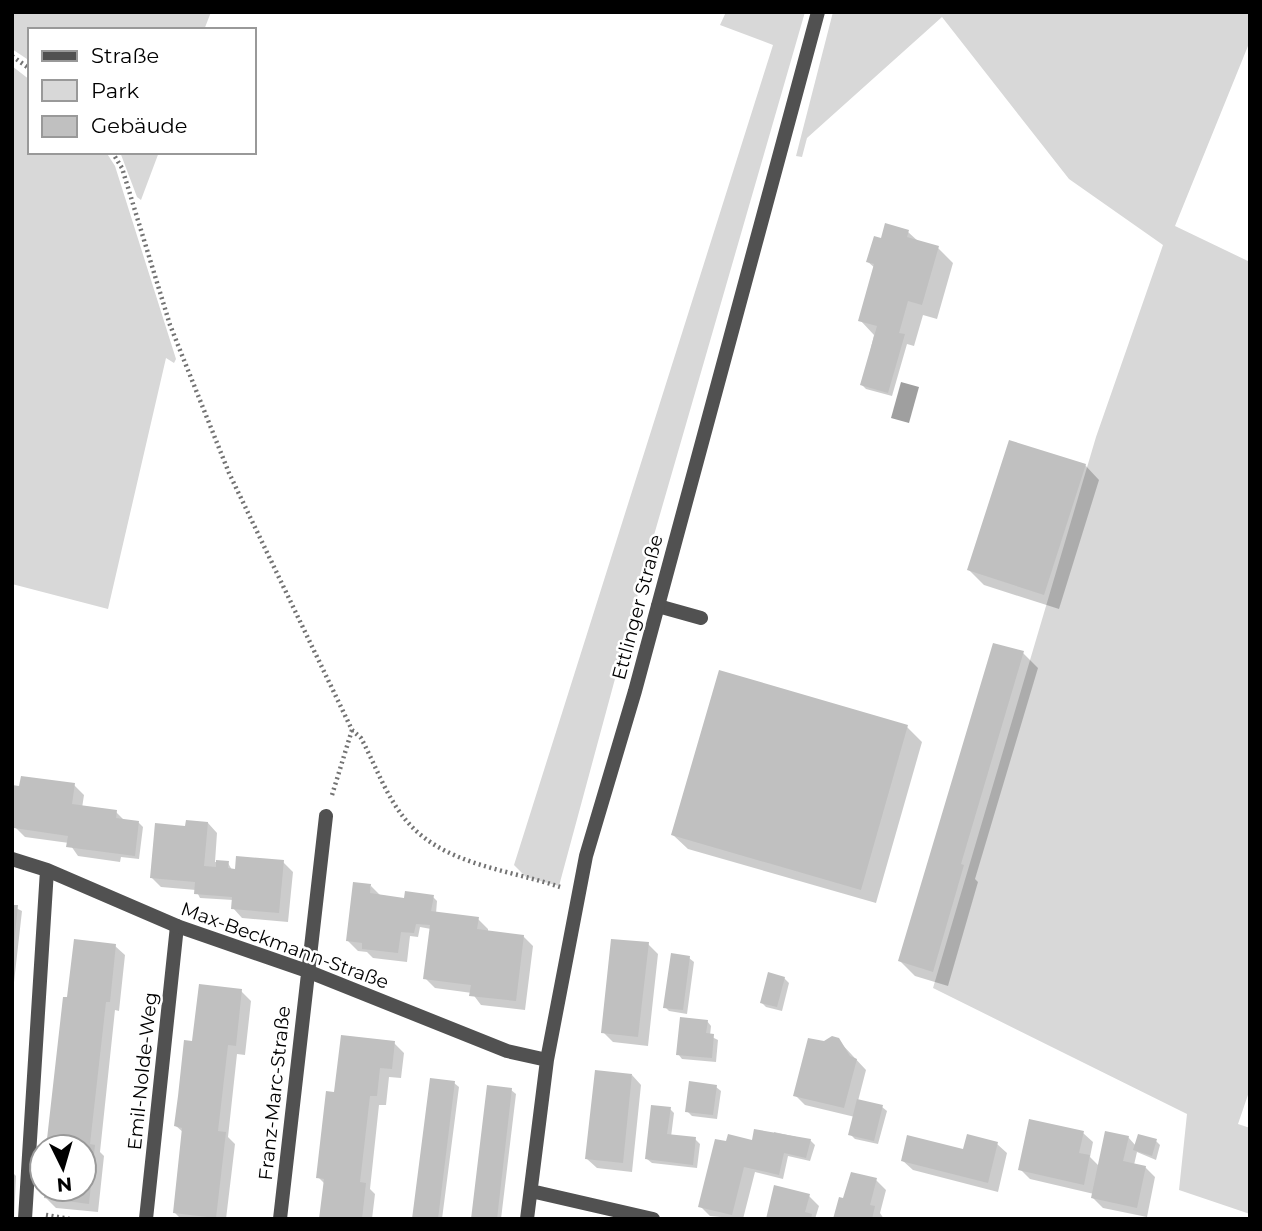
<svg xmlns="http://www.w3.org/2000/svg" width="1262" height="1231" viewBox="0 0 1262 1231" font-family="Montserrat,sans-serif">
<rect width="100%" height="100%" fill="#fff"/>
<path fill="#d8d8d8" d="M12,12h199l-7,18h-174v31l-18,-12z
M726,12h79l-153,530 -93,344 -33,-9 -12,-12 259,-820 -53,-20z
M833,12h417v29l-75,185 75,36v827l-12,35 12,4v86l-71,-24 8,-76 -254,-126 163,-551 67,-192 -94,-66 -127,-162 -135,121 -5,19 -6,-1z
M12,66l18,14v72h76l9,14 61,193 -2,4 -8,-5 -58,251 -96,-25z
M120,152h39l-18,48 -4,-3z"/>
<path fill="#9f9f9f" d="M901,382l18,5 -10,36 -18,-5z"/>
<path fill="#0003" d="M908,232l11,10 19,6 15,15 -16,56 -14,-4 -9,31 -7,-2 -15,52 -26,-7 -4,-4 12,-50 -14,-15 15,-52 -7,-6 14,-22z
M1085,465l14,15 -40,129 -75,-24 -15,-15z
M1023,653l15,15 -63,211 3,3 -30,104 -33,-10 -15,-15z
M907,727l15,15 -46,161 -188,-54 -15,-14z
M74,785l10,10 -2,13 34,4 9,9 14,2 4,4 -4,32 -18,-2 -1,5 -42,-6 -9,-13 -44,-6 -13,-13v-37z
M208,823l9,10 -2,29 13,1 4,7 51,-8 10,10 -5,50 -46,-4 -9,-10v-8l-33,-2 -4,-8 -35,-3 -10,-10 36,-49z
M371,886l9,9 24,4 29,-2 4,4 -1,13 42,5 10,10v3l35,4 10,10 -8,64 -44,-5 -9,-12 -37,-5 -10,-10 6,-49 -11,-2 -2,10 -8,-1 -3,26 -34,-4 -6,-6 -9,-1 -10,-10z
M12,906l10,5 -10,89z
M648,944l10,10 -10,92 -35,-4 -10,-10z
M115,946l10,9 -6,56 -4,-1 -15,142 4,4 -6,56 -42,-4 -10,-10 1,-9h37v-42h-33l18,-148z
M689,958l5,4 -7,52 -18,-3 -4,-4z
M784,978l5,5 -7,28 -16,-4 -4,-4z
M241,991l10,10 -6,54 -8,-1 -9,83 7,7 -9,75h-45l-6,-6 9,-80 -8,-7 18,-83z
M707,1021l4,5 -1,10 8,4 -2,22 -34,-3 -4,-5z
M838,1040l28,30 -8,31 24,6 5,4 -9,33 -23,-5 -5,-5 5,-17 -50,-12 -10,-10 29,-52z
M394,1043l10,10 -3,25 -12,-1 -3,28h-7l-9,84 5,5 -3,25h-51l4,-35 -7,-7 18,-83z
M632,1075l9,10 -9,87 -35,-4 -10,-9z
M454,1083l5,4 -17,132h-27z
M716,1087l5,4 -4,28 -25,-3 -5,-5z
M511,1090l5,4 -15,125h-28z
M670,1109l4,4 -3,24 24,2 5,5 -3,24 -45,-5 -5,-4z
M774,1132l36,8 5,5 -5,16 -22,-5 -5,23 -28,-7 -12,47 -33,-3 -10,-10 53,-64 21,-7z
M1083,1133l10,9 -3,15 10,10 28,-30 8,9 20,-5 4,4 -4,15 -19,-8 -3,13 11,2 10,10 -8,40 -44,-9 -10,-10 1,-4 -64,-15 -10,-10z
M997,1144l10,9 -9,39 -85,-22 -10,-9z
M12,1172l4,4 -2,43h-2z
M876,1180l10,10 -6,23 4,6h-49l10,-19z
M809,1196l10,10 -4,13h-48z"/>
<path fill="#c0c0c0" d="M885,223l24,7 -2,7 32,9 -17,59 -14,-4 -9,32 6,1 -17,59 -28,-8 17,-59 -19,-5 16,-57 -8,-2 8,-26 7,2z
M1009,440l77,24 -42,131 -77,-25z
M993,643l31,8 -63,213 3,1 -31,107 -35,-11z
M719,670l189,55 -47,165 -190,-55z
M21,776l54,7 -3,21 45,6 -1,8 23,3 -4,35 -69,-9 2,-11 -54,-8 -2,-43 7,1z
M186,820l22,2 -4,44 12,1v-7l13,1 -1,7 7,1 1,-13 48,4 -5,53 -48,-4 1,-12 -38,-3 1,-12 -45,-4 5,-55 30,3z
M353,882l18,2 -1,9 34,5 1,-7 29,4 -3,16 48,6 -2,12 47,6 -8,66 -47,-5 2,-11 -48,-6 7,-54 -14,-1 -2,9 -13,-1 -3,21 -36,-4v-6l-16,-2z
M12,905h6l-4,39h-2z
M74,939l42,5 -6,58h-4l-16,142 5,1 -6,59 -45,-6 1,-9h39v-42h-34l1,-7 -4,-1 16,-142h4z
M611,939l38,3 -11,95 -37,-4z
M671,953l19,3 -7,54 -20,-2z
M768,972l17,5 -8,30 -17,-4z
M199,984l43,5 -6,57 -8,-1 -10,86 8,1 -10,86 -43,-5 9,-85 -8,-2 4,-30 6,-56 8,1z
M680,1017l28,3 -2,13 8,1 -2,24 -36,-3z
M341,1035l54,6 -3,28 -12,-1 -3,28h-7l-10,86 6,1 -4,36h-43l5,-40 -8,-1 10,-87 8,1z
M832,1036l7,2 11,18 7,3 -13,49 -51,-12 15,-58 16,3z
M595,1070l37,4 -9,89 -38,-4z
M430,1078l25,3 -17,138h-26z
M689,1081l28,4 -4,30 -28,-3z
M487,1085l25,3 -15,131h-26z
M857,1099l26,6 -9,36 -26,-6z
M651,1105l20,2 -4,27 29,3 -3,28 -48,-6z
M1029,1119l55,12 -5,22 11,2 -6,30 -66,-15z
M754,1129l57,10 -5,19 -22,-5 -5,22 -35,-8 -12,48 -34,-8 17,-68 11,2 2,-7 24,6z
M1105,1131l24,5 -6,25 23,5 -9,42 -46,-10z
M967,1134l31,8 -10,41 -87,-22 6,-26 56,14z
M1138,1134l19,5 -5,17 -19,-6z
M851,1172l26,6 -7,27 5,1 -3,13h-39l6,-22 4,1z
M774,1185l36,9 -5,18 7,2 -1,5h-45z"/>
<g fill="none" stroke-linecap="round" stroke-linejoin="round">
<path stroke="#737373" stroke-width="4.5" stroke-dasharray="2 3.5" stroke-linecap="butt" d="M12,56l18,13
M112,152l10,16 48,157 59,148 123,257 9,8c14,26 25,58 44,81 37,46 102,50 155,68
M332,795l20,-65
M46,1215l24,4"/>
<path stroke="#515151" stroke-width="14" d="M658,606l43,12
M146,1219l31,-293"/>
<path stroke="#515151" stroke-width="14" d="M12,859l35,11 130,56 130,45 200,80 40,9
M531,1191l122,28
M25,1219l22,-349
M280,1219l46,-403
M527,1219l20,-159 39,-204 49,-165 183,-679"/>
</g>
<g text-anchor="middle" stroke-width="5" stroke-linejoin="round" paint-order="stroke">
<g font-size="19" fill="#000" stroke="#fff">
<text transform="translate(637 607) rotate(-75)" y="7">Ettlinger Straße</text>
<text transform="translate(285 945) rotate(20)" y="7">Max-Beckmann-Straße</text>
<text transform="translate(142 1071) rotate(-84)" y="7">Emil-Nolde-Weg</text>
<text transform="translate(274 1093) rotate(-84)" y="7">Franz-Marc-Straße</text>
</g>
</g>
<rect width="1262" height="1231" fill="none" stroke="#000000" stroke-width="28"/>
<rect x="28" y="28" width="228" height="126" fill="#ffffff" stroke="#999999" stroke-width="2"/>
<rect x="42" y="51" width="35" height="10" fill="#515151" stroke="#999999" stroke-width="2"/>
<text x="91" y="63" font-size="21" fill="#000000">Straße</text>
<rect x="42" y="80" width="35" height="21" fill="#d8d8d8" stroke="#999999" stroke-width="2"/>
<text x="91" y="98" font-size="21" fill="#000000">Park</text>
<rect x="42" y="116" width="35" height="21" fill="#c0c0c0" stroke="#999999" stroke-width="2"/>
<text x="91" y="133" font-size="21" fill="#000000">Gebäude</text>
<g transform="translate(63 1168) rotate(175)"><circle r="33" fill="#ffffff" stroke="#999999" stroke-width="2"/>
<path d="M0-5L12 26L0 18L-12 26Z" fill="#000000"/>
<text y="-10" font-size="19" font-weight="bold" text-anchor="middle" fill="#000000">N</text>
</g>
</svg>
